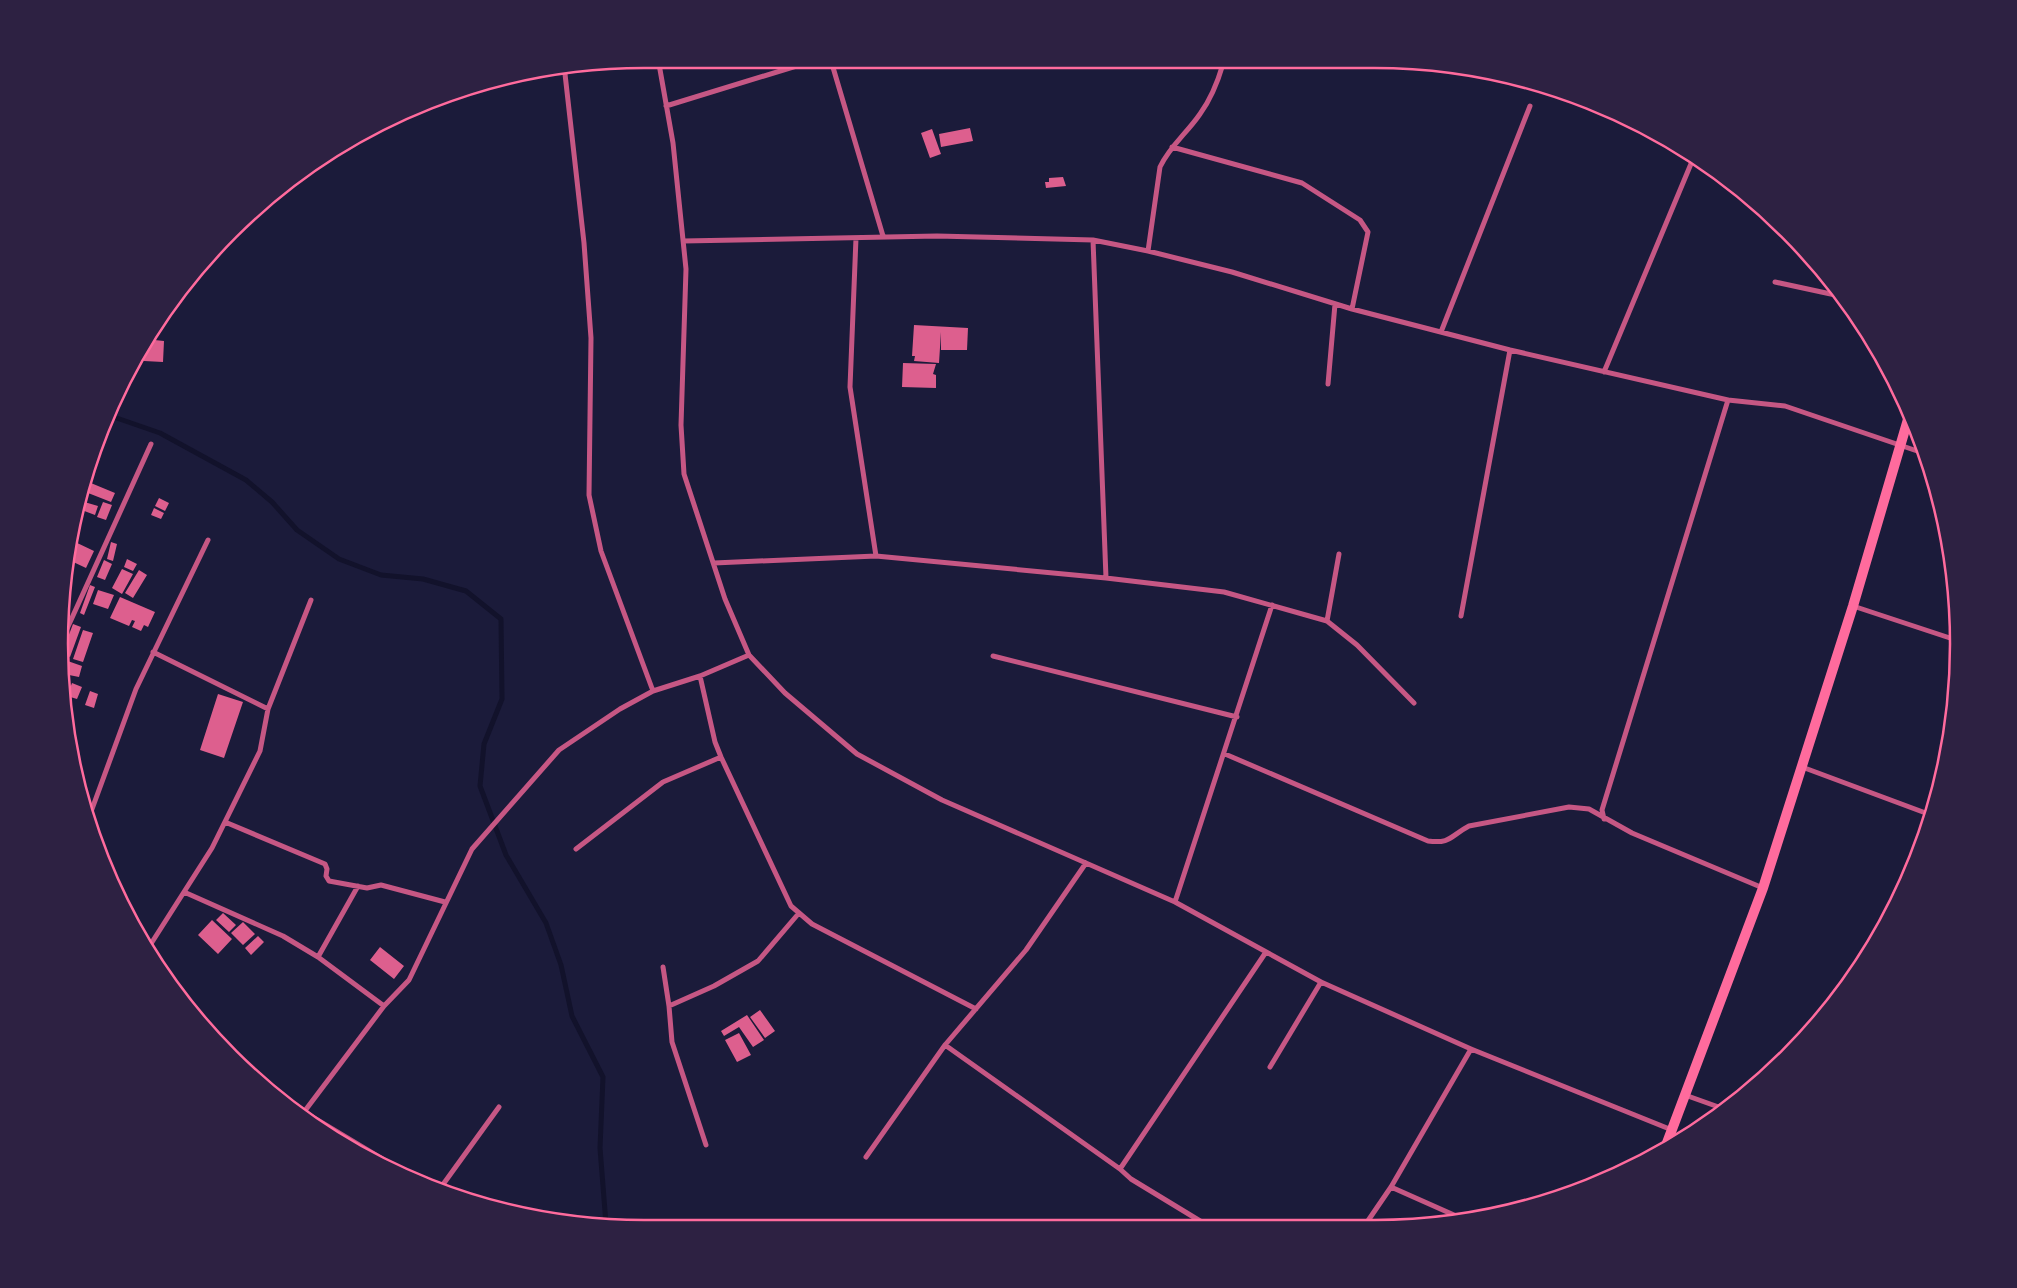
<svg xmlns="http://www.w3.org/2000/svg" width="2017" height="1288" viewBox="0 0 2017 1288" font-family="'Golos Text',sans-serif">
<rect width="100%" height="100%" fill="#1b1b3a"/>
<g fill="none" stroke-linecap="round" stroke-linejoin="round">
<path stroke="#12122b" stroke-width="5" d="M108,415l52,18 86,47 26,22 25,28 42,29 42,16 42,4 43,12 35,28 1,80 -18,45 -4,42 26,69 40,68 15,42 11,51 31,61 -3,71 6,76"/>
</g>
<path fill="#dd5f8e" d="M970,128l3,13 -32,6 -2,-13z
M932,129l9,25 -11,4 -9,-25z
M1063,177l3,9 -20,2 -1,-6h4v-4z
M914,325l54,3 -1,22h-26v-18l-2,31 -25,-2 1,-5h-3z
M145,339l19,2 -1,21 -19,-1 -2,-8h-5z
M903,363l33,1 -3,10 3,1v13l-34,-1z
M86,481l29,12 -4,9 -28,-11z
M159,498l10,5 -4,8 -10,-5z
M81,501l17,5 -3,9 -16,-6z
M103,502l9,3 -6,15 -9,-3z
M154,508l10,5 -3,6 -10,-4z
M73,541l21,10 -8,17 -17,-8z
M111,542l6,2 -4,17 -6,-2z
M127,559l10,5 -4,7 -9,-4z
M104,560l8,4 -7,16 -8,-3z
M122,569l11,5 -11,20 -10,-6z
M139,570l8,5 -14,23 -8,-5z
M90,585l5,2 -11,28 -4,-2z
M98,590l16,5 -6,14 -15,-5z
M120,597l35,15 -7,15 -4,-2 -3,6 -9,-4 3,-6 -3,-1 -3,6 -19,-8z
M73,624l8,3 -11,30 -8,-4z
M83,630l10,3 -10,29 -10,-3z
M62,659l20,7 -3,11 -15,-3 2,-8 -4,-1z
M72,683l10,4 -5,12 -10,-3z
M90,691l8,3 -4,14 -9,-3z
M218,694l25,8 -19,56 -24,-8z
M223,913l13,12 -7,7 -13,-12z
M212,920l20,19 -14,15 -20,-19z
M243,922l12,12 -12,11 -12,-12z
M258,936l6,6 -13,13 -6,-7z
M380,947l24,19 -10,13 -24,-19z
M760,1010l15,21 -10,7 -15,-21z
M747,1015l17,25 -11,7 -14,-20 -15,9 -3,-5z
M739,1033l12,22 -14,7 -12,-22z"/>
<g fill="none" stroke-linecap="round" stroke-linejoin="round">
<path stroke="#c65784" stroke-width="5" d="M659,64l14,79 13,126 -5,156 3,49 41,125 24,56 36,38 72,61 85,46 233,102 146,80 150,67 201,81
M832,64l51,172
M564,65l20,178 7,95 -2,157 12,56 52,140
M666,106l137,-42
M1172,147l130,36 58,37 8,12 -16,77
M856,238l-6,149 26,169
M1093,240l13,338
M683,241l254,-5 156,4 55,11 84,21 120,37 158,41 218,50 57,6 141,48
M1148,251l12,-84c10,-21 27,-34 40,-53 11,-15 18,-33 23,-50
M1775,282l65,14
M1441,332l89,-226
M1604,372l89,-213
M1328,384l7,-80
M714,563l162,-7 230,22 118,14 103,29 30,24 57,58
M1853,606l103,34
M1461,616l49,-266
M1327,621l12,-67
M61,642l90,-198
M153,652l115,57
M993,656l244,61
M700,676l15,66 6,15 70,149 21,18 164,85
M1225,754l203,87c23,3 22,-5 41,-15l100,-19 20,2 43,24 131,55
M1802,767l129,48
M1604,819l-2,-9 126,-410
M88,820l48,-131 72,-149
M225,822l100,42 2,5 -1,7 3,5 38,7 14,-3 64,17
M576,849l87,-67 58,-25
M184,892l99,44 35,21 66,49
M1175,902l97,-297
M147,950l65,-102 48,-97 8,-42 43,-109
M318,957l40,-71
M663,967l6,39 3,36 34,103
M669,1006l45,-20 44,-25 41,-48
M197,1021l85,74 22,17 125,75
M945,1045l175,124 11,10 79,48
M1270,1067l51,-85
M1685,1095l42,15
M304,1112l80,-106 25,-26 63,-131 87,-99 61,-41 33,-18 47,-15 49,-21
M866,1157l79,-112 81,-95 60,-87
M1120,1169l146,-217
M1391,1187l72,32
M439,1190l60,-83
M1363,1228l28,-41 80,-138"/>
<path stroke="#ff6b9d" stroke-width="10" d="M1665,1148l98,-260 90,-282 56,-190"/>
</g>
<path d="M0 0H2017V1288H0ZM644 68H1374A576 576 0 0 1 1950 644V644A576 576 0 0 1 1374 1220H644A576 576 0 0 1 68 644V644A576 576 0 0 1 644 68Z" fill="#2d2142" fill-rule="evenodd"/>
<path fill="none" stroke="#ff6b9d" stroke-width="2.5" d="M644 68H1374A576 576 0 0 1 1950 644V644A576 576 0 0 1 1374 1220H644A576 576 0 0 1 68 644V644A576 576 0 0 1 644 68Z"/>
</svg>
